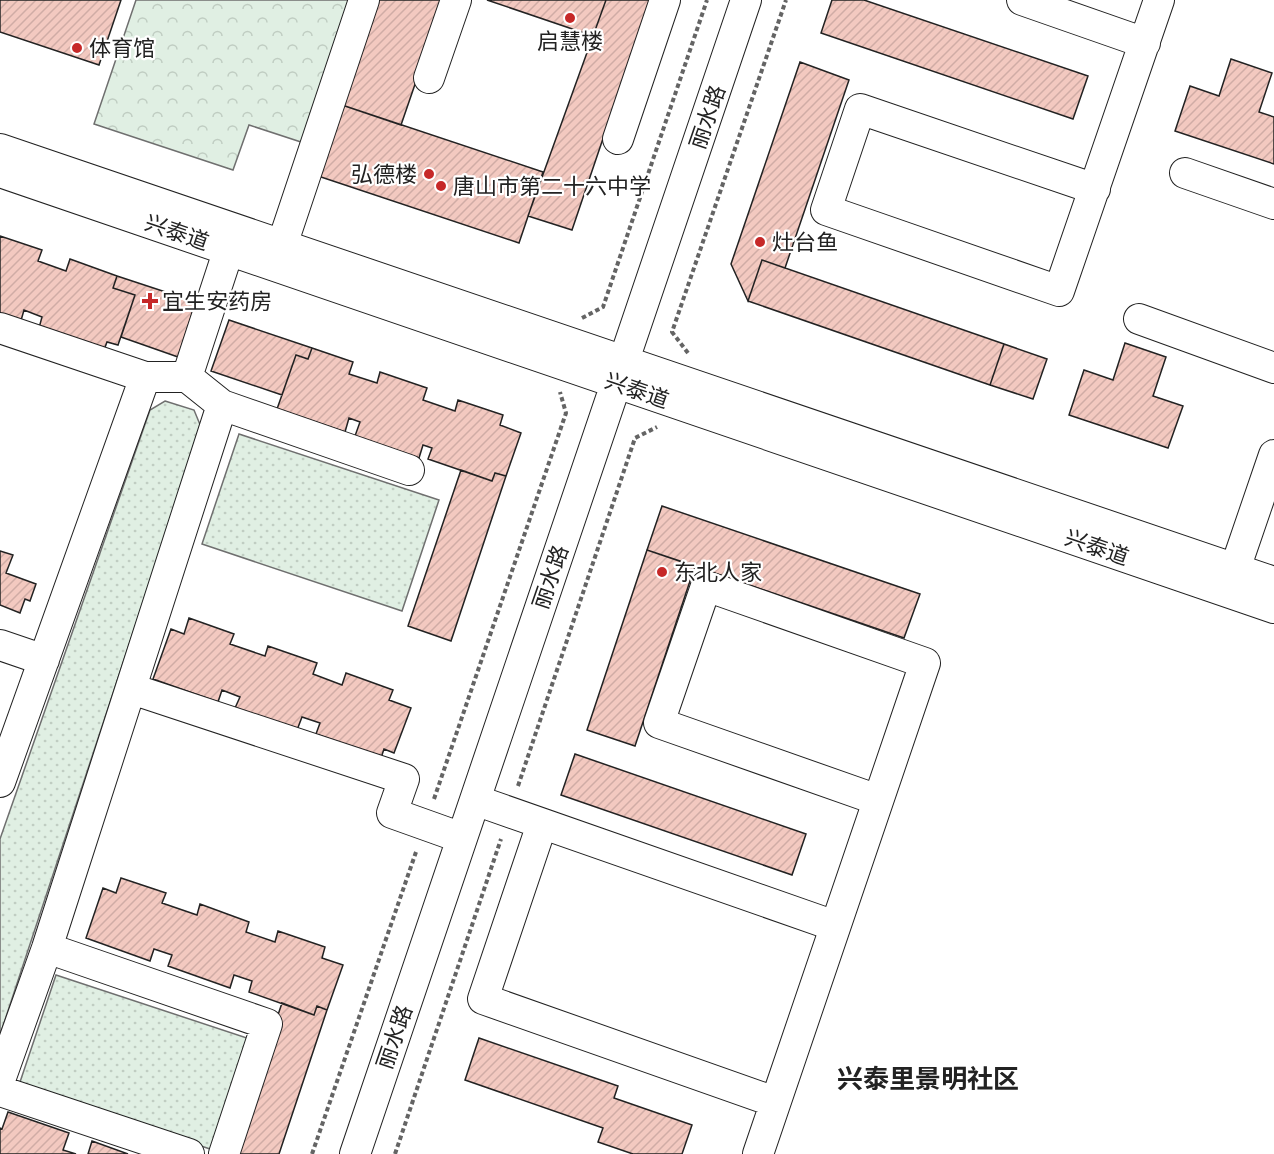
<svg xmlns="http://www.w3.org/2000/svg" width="1274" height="1154" viewBox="0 0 1274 1154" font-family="'Alegreya Sans','Noto Sans SC',sans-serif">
<defs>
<pattern id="park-crowns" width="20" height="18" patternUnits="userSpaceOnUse" patternTransform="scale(1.5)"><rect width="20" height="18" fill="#e0efe3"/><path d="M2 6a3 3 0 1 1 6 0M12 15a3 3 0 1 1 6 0" fill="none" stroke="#c0cdc2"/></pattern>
<pattern id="garden-dots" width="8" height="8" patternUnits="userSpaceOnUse" patternTransform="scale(1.5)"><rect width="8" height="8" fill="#e0efe3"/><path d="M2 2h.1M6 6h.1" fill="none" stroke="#c0cdc2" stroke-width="1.8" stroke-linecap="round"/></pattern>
<pattern id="building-hatch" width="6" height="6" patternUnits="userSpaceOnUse" patternTransform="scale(1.5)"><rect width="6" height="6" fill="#f3c9c0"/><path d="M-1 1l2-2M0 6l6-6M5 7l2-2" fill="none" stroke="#d0aca5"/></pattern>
</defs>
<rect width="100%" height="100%" fill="#fff"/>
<path fill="url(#park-crowns)" stroke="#6f6f6f" stroke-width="1.5" d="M136,0h215l-47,143 -55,-18 -16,45 -139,-46z"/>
<path fill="url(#garden-dots)" stroke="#6f6f6f" stroke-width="1.5" d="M165,401l29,9 7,17 -201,608v-196l150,-429z
M239,434l200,66 -37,111 -200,-67z
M56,975l200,66 -37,111 -200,-67z"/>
<path fill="url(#building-hatch)" stroke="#222" stroke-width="1.5" d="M0,0h121l-22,65 -99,-33z
M375,0h69l-43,125 -62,-21z
M487,0h119l-13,36z
M606,0h44l-78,230 -44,-14z
M832,0h32l224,76 -15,43 -252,-86z
M1231,59l41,14 -13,39 15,5v47l-99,-33 15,-45 29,10z
M800,62l49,18 -64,188 -23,-8 -14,41 -17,-37z
M339,104l204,68 -24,71 -204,-68z
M0,236l42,14 -4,11 28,10 4,-12 47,17 -4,12 22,7 -17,50 -11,-3 -3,8 -65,-22 3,-11 -18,-7 -4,14 -20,-7z
M762,260l242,84 -14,41 -242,-84z
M117,276l79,26 -18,55 -57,-20 14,-42 -22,-7z
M229,320l83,28 -4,11 -12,-4 -14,40 -71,-24z
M1125,343l41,14 -13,39 30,10 -15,42 -99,-33 15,-45 29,10z
M1004,344l43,15 -14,40 -43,-14z
M312,348l41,14 -4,12 28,9 3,-11 47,16 -4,12 32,11 3,-11 45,15 -3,10 21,8 -15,43 -11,-3 -3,8 -64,-22 4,-11 -9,-3 -4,13 -64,-22 5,-14 -11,-4 -4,14 -68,-23 19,-54 12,4z
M461,470l31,11 3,-8 11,3 -55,165 -43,-15z
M662,506l258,88 -16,44 -257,-88z
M647,550l48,16 -60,180 -48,-16z
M0,551l13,4 -7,18 30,11 -6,17 -5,-2 -5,14 -20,-8z
M189,618l45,16 -4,10 35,12 3,-10 49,17 -4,11 29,11 4,-12 47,17 -4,10 22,8 -17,45 -10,-4 -3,9 -65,-24 4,-11 -18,-6 -5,13 -62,-22 5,-11 -18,-7 -4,12 -65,-23 18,-50 13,5z
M575,754l231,80 -14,41 -231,-80z
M121,878l45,15 -4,10 35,12 3,-11 49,18 -3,10 29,10 3,-11 47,16 -3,11 21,7 -16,45 -10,-4 -3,9 -65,-23 3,-11 -18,-6 -4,13 -62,-22 4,-11 -18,-6 -4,12 -64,-23 17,-50 13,5z
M282,1003l32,12 3,-9 10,4 -48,144h-48z
M479,1038l139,48 -4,12 78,27 -10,29h-49l-35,-12 5,-14 -138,-48z
M8,1112l61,21 -6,17 13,4h-76v-26l2,1z
M92,1141l36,13h-40z"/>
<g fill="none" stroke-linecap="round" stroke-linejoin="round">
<defs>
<path id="minor" d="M1022,0l123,43
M429,78l27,-78
M618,139l47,-139
M0,149l1274,433
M0,172l1274,436
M1185,173l89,31
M1095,189l-235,-80 -34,101 233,81 100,-291
M282,245l82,-245
M1139,319l135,49
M0,328l145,49
M187,377l42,-128
M222,405l187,65
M1235,569l39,-114
M0,645l44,15
M132,689l272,90 -12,34 70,25
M0,782l145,-405h42l35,28 -175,543 -47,132
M475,800l360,126
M542,824l-59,175 292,103
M47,948l220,76 -43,130
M0,1091l189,63
M355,1154l391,-1154
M758,1154l167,-491 -219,-77 -47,137 219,77"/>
</defs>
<use href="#minor" stroke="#222" stroke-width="32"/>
<path stroke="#646464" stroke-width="4" stroke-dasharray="4.5 3" stroke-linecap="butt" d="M582,318l21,-11 104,-307
M688,353l-16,-21 114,-332
M518,786l117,-348 22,-11
M434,799l132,-386 -6,-21
M312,1154l104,-302
M395,1154l106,-315"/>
<use href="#minor" stroke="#fff" stroke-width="30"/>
</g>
<g fill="#c62828" stroke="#fff" stroke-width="2">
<circle cx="570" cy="18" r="6"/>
<circle cx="77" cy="48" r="6"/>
<circle cx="429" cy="174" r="6"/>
<circle cx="441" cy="186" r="6"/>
<circle cx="760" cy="242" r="6"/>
<path d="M147 292h6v6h6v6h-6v6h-6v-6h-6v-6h6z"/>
<circle cx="662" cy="572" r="6"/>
</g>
<g text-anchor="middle" stroke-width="4.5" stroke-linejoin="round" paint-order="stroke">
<g font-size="22" fill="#222" stroke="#fff" text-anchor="start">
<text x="570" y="49" text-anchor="middle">启慧楼</text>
<text x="89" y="56">体育馆</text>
<text x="417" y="182" text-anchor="end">弘德楼</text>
<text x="453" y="194">唐山市第二十六中学</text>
<text x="772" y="250">灶台鱼</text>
<text x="162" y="309">宜生安药房</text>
<text x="674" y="580">东北人家</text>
</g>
<g font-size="22" fill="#222" stroke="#fff">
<text transform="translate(707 117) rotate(-71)" y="8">丽水路</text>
<text transform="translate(177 232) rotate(19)" y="8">兴泰道</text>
<text transform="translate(637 390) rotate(19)" y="8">兴泰道</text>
<text transform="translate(1097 547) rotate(19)" y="8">兴泰道</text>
<text transform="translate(550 577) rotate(-71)" y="8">丽水路</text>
<text transform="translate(394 1037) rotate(-71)" y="8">丽水路</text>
</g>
<g font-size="26" font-weight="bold" fill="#222" stroke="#fff">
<text x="928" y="1088">兴泰里景明社区</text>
</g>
</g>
</svg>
